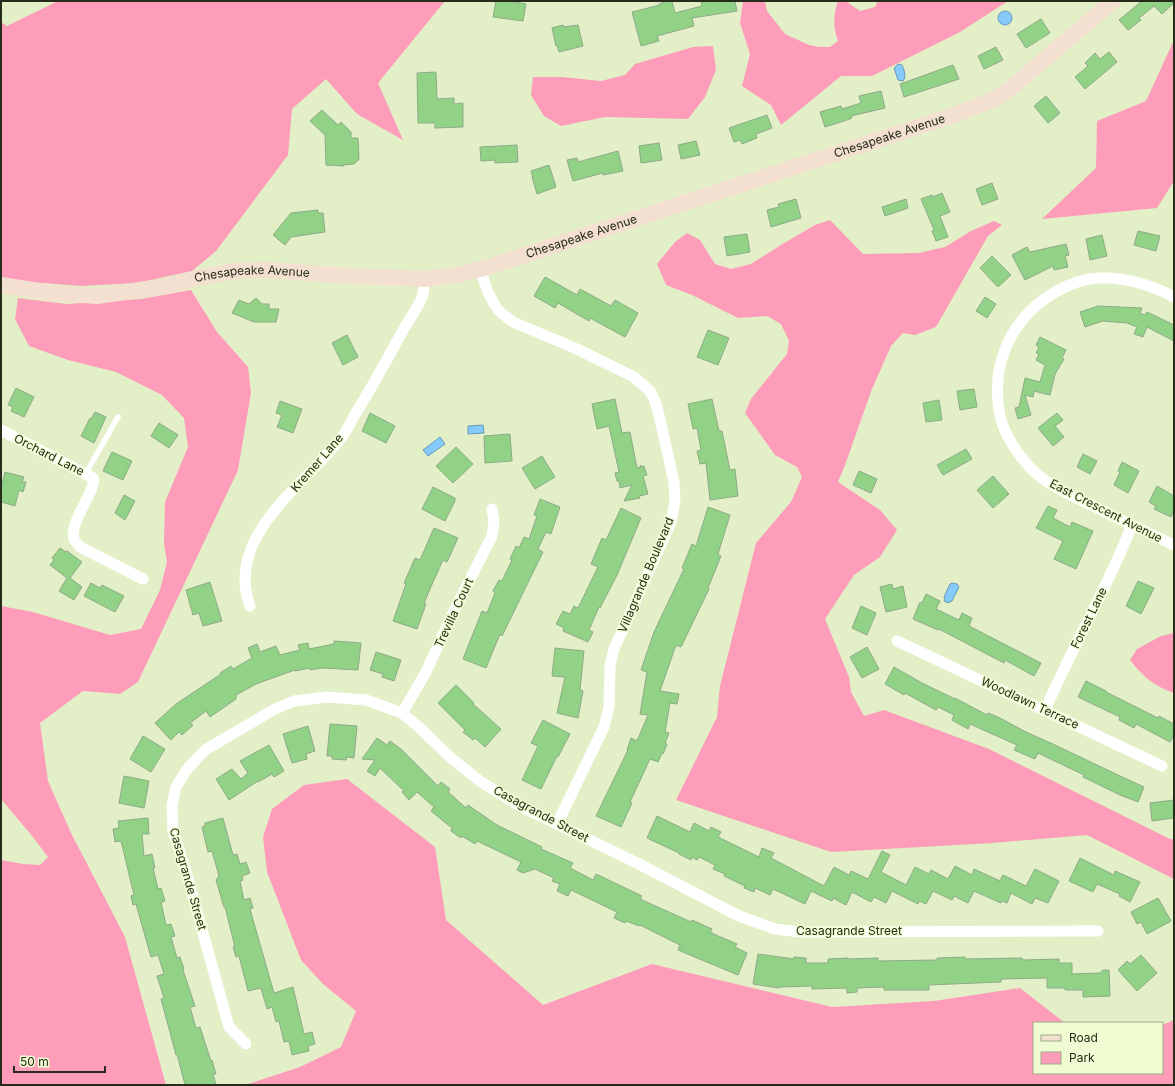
<svg xmlns="http://www.w3.org/2000/svg" width="1175" height="1086" viewBox="0 0 1175 1086" font-family="Inter,sans-serif">
<rect width="100%" height="100%" fill="#e3efc6"/>
<path fill="#fd9dba" d="M58,1h387l-67,82 25,57 -46,-26 -31,-35 -34,30 -4,46 -72,96 -24,20 -55,12 -55,3 -53,-4 -28,-5v-255l6,4z
M743,1h22l2,10 18,23 24,11 10,2h11l8,-6c-5,-13 -5,-27 0,-40l9,1 13,9 15,-4 3,-6h130l-48,31 -88,44h-31l-60,49 -10,-20 -29,-19 8,-32 -10,-31z
M1174,40v141l-17,27 -115,11 54,-51 1,-47 49,-20z
M713,46l3,24 -11,27 -17,22 -83,-2 -44,9 -17,-10 -13,-21 2,-18h29l39,4 24,-6 10,-11 58,-17z
M830,220l33,34 56,-1 26,-6 26,-16 23,-10 8,4 -14,11 -52,91 -21,8 -12,-2 -12,13 -19,43 -27,76 -7,17 42,28 17,20 -17,27 -26,18 -29,44 24,58 2,15 13,24 20,-6 105,39 181,90h4v40l-87,-44 -94,8 -162,9 -155,-52 41,-83 3,-31 36,-143 35,-41 11,-25 -5,-10 -22,-12 -30,-42 6,-14 36,-45 2,-13 -8,-17 -14,-8 -29,2 -46,-23 -26,-10 -9,-21 18,-22 12,-9 13,7 15,24 16,5 20,-5 30,-19 34,-20z
M191,290l26,42 31,35 3,26 -13,77 -100,212 -18,12 -37,-3 -43,32 8,58 23,52 54,104 41,148h-165v-225l22,4 17,1 8,-8 -15,-20 -32,-38v-193l32,6 77,23 31,-6 19,-39 7,-28 -3,-19 1,-41 23,-55 -4,-29 -22,-23 -46,-23 -48,-12 -39,-14 -14,-27 3,-21 49,6 74,-5z
M1174,633v60c-20,-7 -31,-16 -44,-33l7,-11 24,-13z
M347,779l88,68 11,73 97,85 109,-41 180,43 102,-6 86,-13 45,35h-31v50h128v-48l12,-5v65h-929l55,-18 41,-20 15,-36 -33,-27 -22,-24 -34,-88 -4,-35 9,-28 32,-24z"/>
<path fill="#86cafb" stroke="#699ab8" d="M998 18a7 7 0 1 1 14 0a7 7 0 1 1-14 0Z
M898,64l4,1c2,5 5,11 1,16l-5,-1 -4,-12z
M483,425l1,8 -16,1v-8z
M440,437l5,7 -17,12 -5,-6z
M953,583l4,1 2,3 -7,14 -3,1v1l-5,-2 1,-2 -1,-2 6,-13z"/>
<path fill="#91d287" stroke="#8eaa89" d="M496,1h14l16,3 -3,17 -30,-4z
M669,1h3l3,12 27,-7 -1,-5h34l2,10 -45,7 2,8 -37,10 2,5 -18,5 -9,-34 28,-7 -1,-1z
M1142,1h32v2l-12,11 -8,-8 -15,12 2,2 -13,10 -9,-10z
M1041,19l9,14 -24,15 -9,-14z
M563,25l1,2 14,-2 5,21 -24,6 -2,-7 -1,1 -4,-18z
M996,47l7,13 -19,9 -6,-13z
M1109,52l8,10 -32,27 -10,-12 13,-11 -3,-3 10,-10 5,6z
M953,65l6,14 -55,18 -4,-13z
M436,72l1,27 17,-1v6l9,-1v24l-28,1v-5h-17l-1,-50z
M881,91l4,17 -34,8 1,2 -8,3 -19,6 -5,-15 21,-6 1,3 19,-6 -2,-7z
M1046,96l14,17 -12,10 -14,-17z
M322,110l16,15 3,-3 10,10v6h7l1,21 -5,5 -11,1 1,1 -18,-1 -1,-30 -15,-14z
M767,115l5,13 -16,6 1,4 -15,6 -2,-4 -6,2 -5,-14z
M696,141l4,14 -19,4 -3,-14z
M659,143l3,17 -21,3 -2,-17z
M517,145l1,17 -23,1v-3l-14,1 -1,-14z
M618,151l5,20 -20,4v-2l-30,8 -6,-21 10,-2 1,4z
M549,165l7,22 -19,7 -5,-17h1l-2,-6z
M992,183l6,16 -16,6 -6,-16z
M942,193l8,19 -10,4 8,21 -12,4 -4,-10 2,-1 -13,-31 11,-4 1,2z
M796,199l5,19 -30,9 -4,-17 12,-3 -1,-3z
M906,199l2,9 -23,8 -3,-9z
M318,210v3h5l2,19 -34,5 -6,8 -12,-10 18,-22z
M1138,231l22,5 -4,15 -22,-6z
M747,234l3,18 -23,4 -3,-19z
M1102,235l5,21 -17,4 -4,-21z
M1066,244l3,11 -4,1 3,11 -14,3 -1,-4 -28,14 -13,-25 15,-8 3,5z
M992,256l19,19 -13,12 -18,-19z
M545,277l32,18 3,-6 31,17 4,-6 23,13 -13,24 -35,-19 -1,3 -31,-18 -3,5 -21,-12z
M985,297l11,7 -9,14 -11,-7z
M256,298l6,6h7v5h10l-3,13h-22l-22,-9 7,-13 10,4z
M1098,306l44,2 -2,5 5,2 2,-3 27,13v16l-27,-14 -4,10 -9,-3 3,-7 -10,-4 -24,-2 -18,6 -5,-15z
M708,330l21,8 -11,27 -21,-8z
M347,335l11,22 -15,8 -11,-22z
M1040,337l26,13 -4,8 2,1 -9,15 -5,21 -16,-4 -1,6 -8,-2 6,20 -13,4 -3,-11 4,-1 6,-29 15,4 5,-17 -9,-5 3,-6 -3,-1 3,-6 -3,-2z
M16,388l18,9 -10,20 -13,-6 2,-4 -5,-2z
M974,389l3,18 -17,3 -3,-19z
M615,399l7,34 8,-1 7,36 3,-1 1,-2v2l3,-1 3,9 -4,1 5,18 -9,2 1,2 -16,3 8,-16 -12,3 -1,-7h-2l-2,-8 4,-1 -10,-46 -12,3 -5,-25z
M712,399l7,32h3l8,39 5,-1 3,27 -28,4 -4,-37 -6,1 -3,-13 4,-1 -4,-22 -4,1 -5,-25z
M939,400l3,20 -16,2 -3,-19z
M280,401l22,8 -9,24 -16,-6 5,-12 -6,-2z
M95,412l11,5 -12,26 -13,-7 9,-18 1,1z
M370,413l25,13 -9,17 -24,-12z
M1057,413l6,7 -8,6 9,11 -11,9 -15,-18z
M159,423l19,12 -9,13 -18,-12z
M510,434l2,27 -27,2 -1,-27z
M456,447l17,17 -20,19 -17,-17z
M966,449l6,10 -29,16 -6,-10z
M112,452l20,9 -9,19 -20,-9z
M1083,454l14,7 -7,13 -13,-7z
M542,456l13,21 -20,12 -13,-21z
M1122,462l17,9 -11,22 -14,-8 6,-13 -2,-1z
M859,471l18,8 -6,14 -18,-8z
M5,472l19,5 -2,5h4l-3,10 -4,-2 -4,16 -14,-4v-15z
M993,476l16,18 -16,14 -16,-18z
M1157,486l17,10v14l-3,7 -17,-8 2,-3 -7,-4z
M433,487l22,11v3l-10,20 -23,-12z
M124,495l11,6 -10,19 -10,-7z
M540,499l20,8 -9,27 -5,-2 -8,17 5,3 -41,84 -2,-2 -14,34 -23,-9 19,-48 5,2 8,-20 -2,-2 6,-11 3,1 10,-21 -2,-1 6,-13 3,2 5,-11 5,2 8,-23 -3,-1z
M1048,506l9,4 -4,8 17,9 2,-5 21,9 -17,38 -22,-10 9,-18 -27,-13z
M708,507l22,8 -12,39 3,2 -13,32 1,1 -28,58 -5,-2 -16,46 19,3 -2,10 -7,-1 -5,29 4,1 -4,10 2,1 -4,10 -1,-1 -4,9 -8,-3 -20,43 2,1 -11,24 -25,-11 32,-66h-1l4,-12 6,3 11,-26 -8,-1 7,-42 -6,-2 13,-38 30,-63 -2,-1 10,-24 4,2z
M621,508l20,10 -24,57 -17,33 -1,-1 -10,23 4,2 -5,10 -25,-11 1,-3 -8,-4 7,-13 7,3 4,-8 4,2 20,-41 -7,-3 11,-26 4,2z
M434,528l24,10 -11,24 -4,-2 -13,29 -6,14 2,1 -9,25 -24,-8 13,-37 -2,-1 11,-25 5,2z
M60,548l6,4 1,-1 15,11 -12,16 12,9 -8,13 -15,-9 8,-13 -17,-13 4,-5 -2,-2z
M1138,581l16,7 -13,26 -15,-8z
M210,582l12,39 -19,5 -4,-13 -6,2 -7,-25z
M91,583l9,5 2,-3 22,11 -9,16 -31,-16z
M892,584l1,5 10,-3 4,21 -21,5 -6,-25z
M926,594l14,7 -4,8 23,11 3,-7 10,5 -3,8 72,37 -7,13 -29,-16 -1,3 -65,-34 -1,1 -25,-11 7,-17 2,1z
M861,606l15,7 -9,22 -15,-7z
M334,641l27,2 -3,27 -36,-2 -12,2v-2l-15,3v-1l-39,14 -20,11v4l-26,18 -4,-6 -16,12 3,2 -11,10 -3,-3 -8,8 -16,-17 21,-19 45,-30 -1,-1 11,-7 2,3 19,-11 -4,-10 9,-4 3,8 16,-6 4,9 20,-5 -2,-5 10,-2 1,6 25,-5z
M867,647l12,22 -17,9 -12,-21z
M555,648l29,3 -4,39 3,1 -5,27 -21,-5 8,-36 -13,-1z
M376,652l25,8 -7,21 -12,-4 1,-3 -13,-4z
M894,667l28,16 33,16v-1l32,17 1,-2 10,4 28,15 29,13 63,30 26,12 -6,15 -18,-7 -37,-18 1,-2 -46,-22 -3,6 -21,-9 3,-5 -47,-21 -2,5 -16,-9 2,-5 -16,-8 -2,3 -31,-17 -1,2 -19,-11z
M1086,681l20,10v1l52,26 1,-2 15,8v11l-4,7 -34,-18 -2,4 -15,-8 1,-3 -42,-20z
M456,685l18,18 -1,1 28,25 -16,18 -10,-9 -2,2 -10,-8 2,-2 -27,-27z
M543,720l27,14 -12,23 -1,-1 -16,33 -19,-9 16,-34 -7,-3z
M330,724l27,2 -3,32 -7,-1 -1,3 -14,-1v-3h-5z
M308,726l7,25 -9,3 1,5 -15,4 -9,-29z
M143,736l22,13 -14,23 -21,-13z
M377,738l10,7 3,-4 11,8 37,37 3,-4 9,7 -2,3 18,16 2,-3 29,20 45,22 -1,2 32,14 -3,5 23,12 3,-6 46,22 -2,3 51,23 1,-2 20,9 -2,3 6,3 21,9 -2,3 12,6 -9,22 -60,-25 2,-5 -40,-20 -1,1 -13,-5 -1,2 -11,-5 3,-6 -46,-22 -3,6 -11,-5 3,-7 -8,-3 2,-3 -19,-9 -12,4 -6,-3 4,-8 -44,-21 -2,3 -13,-8 -1,2 -10,-7 1,-3 -21,-17 3,-4 -17,-15 -8,8 -7,-8 2,-1 -24,-23 -5,8 -8,-5 8,-11 -13,-1z
M269,745l15,26 -10,6 -2,-3 -14,8v-1l-29,19 -13,-21 16,-10 9,10 7,-6 -8,-12z
M124,776l25,5 -5,27 -25,-5z
M1174,800v18l-22,3 -2,-18z
M657,816l33,16 4,-9 15,8 2,-4 10,5 -3,5 41,20 3,-9 12,5 -3,5 53,28 10,-19 15,8 2,-4 17,8 14,-28 8,4 -9,17 25,13 9,-18 14,7 2,-4 17,9 7,-13 17,9 2,-6 26,12 3,-6 23,11 9,-17 24,12 -11,22 -13,-5 -3,6 -21,-11 -4,10 -5,-2 -1,2 -27,-12 -6,12 -14,-7 -2,4 -19,-9 -7,13 -7,-3 -1,3 -26,-13 -6,12 -12,-6 -3,5 -19,-10 -6,13 -13,-7 -1,3 -21,-10 -6,13 -32,-15 -3,6 -15,-7 -1,4 -10,-4 1,-2 -21,-10 1,-2 -12,-5 2,-4 -16,-8 -2,3 -5,-3 -1,3 -12,-6v-1l-32,-15z
M148,818l1,16h-7l2,22 8,-2 3,14h-2l5,21 3,-1 4,13 -4,1 5,23 5,-1 4,12 -4,1 6,21 3,-1 4,12 -1,1 12,36 -5,1 6,21 4,-1 11,34 1,-1 4,14h-3l3,11h-31l-8,-31 -1,1 -15,-56 3,-1 -7,-22 7,-2 -6,-19 -7,2 -15,-53 -3,1 -2,-9 3,-1 -13,-54 -6,1 -2,-13 6,-1 -1,-7z
M223,818l10,37 4,-1 3,10 6,-2 4,11 -8,3 1,4 -3,1 4,19 6,-2 3,10 -3,1 24,84 19,-6 11,47 8,-2 3,12 -7,2 1,5 -17,4 -3,-14 -5,1 -5,-21 -3,1 -4,-15 -5,2 -6,-21 -13,3 -9,-35 -3,1 -3,-10h2l-10,-40h-1l-8,-27 3,-4 -7,-25 -4,1 -6,-25 3,-1v-3z
M1080,858l34,17 1,-4 25,11 -10,20 -11,-6 1,-2 -23,-10 -4,8 -24,-11z
M1158,898l13,23 -24,13 -6,-12 -4,2 -6,-12z
M758,954l36,5v-2l12,1v5h22v-4l20,-1v1l30,-1v3l59,-1v-2l28,-1v2l57,-1 1,2 36,-1v4h13v11l28,-1 3,-3h6l1,26 -27,1v-7h-18v-2h-18v-10l-46,1v3l-72,3v5h-45v-3l-27,1v4l-10,1v-5l-35,1v-3l-32,1 -1,1 -26,-4z
M1141,955l16,18 -20,18 -19,-21 9,-9 3,3z"/>
<g fill="none" stroke-linecap="round" stroke-linejoin="round">
<path stroke="#fff" stroke-width="5.5" d="M86,473l32,-56"/>
<path stroke="#fff" stroke-width="11" d="M480,269l8,23 5,10 6,9 14,11 64,27 57,28 16,14 5,10 4,14 15,67 1,19 -4,21 -57,127 -4,16 -1,42 -5,20 -47,97
M1174,297c-27,-14 -54,-22 -85,-18 -17,3 -32,11 -46,21 -37,28 -52,71 -43,116 4,17 15,34 26,47 16,20 41,30 63,41 28,14 57,28 85,41
M1,430l92,48c5,10 -25,45 -19,61 1,3 4,5 6,8l63,32
M250,606c-26,-70 55,-121 92,-169 5,-7 9,-16 14,-24 16,-26 30,-52 45,-79 6,-12 16,-24 21,-37 2,-5 2,-12 3,-18
M897,641l265,125
M1045,710c27,-62 62,-121 87,-185
M402,713l23,-39 28,-61 39,-77 2,-14 -2,-13
M246,1044l-17,-17 -44,-159 -12,-37 -1,-25 4,-19 12,-19 17,-18 70,-41 19,-8 33,-4 39,3 36,13 19,16 30,29 30,24 39,24 117,57 102,53 36,13 25,3 298,-1"/>
<path stroke="#f3e0d0" stroke-width="16" id="s1" d="M1,285l51,8 45,3 71,-10 33,-9 34,-6 31,-1 85,6 74,3 32,-4 31,-8 463,-151 42,-16 18,-12 102,-87"/>
</g>
<g text-anchor="middle" stroke-width="3" stroke-linejoin="round" paint-order="stroke">
<g font-size="12" fill="#262b1b" stroke="#f0fdd3">
<text dy="4" stroke="none"><textPath href="#s1" startOffset="914">Chesapeake Avenue</textPath></text>
<text dy="4" stroke="none"><textPath href="#s1" startOffset="590">Chesapeake Avenue</textPath></text>
<text dy="4" stroke="none"><textPath href="#s1" startOffset="254">Chesapeake Avenue</textPath></text>
<text transform="translate(49 455) rotate(27)" y="4">Orchard Lane</text>
<text transform="translate(317 463) rotate(-49)" y="4">Kremer Lane</text>
<text transform="translate(1106 511) rotate(27)" y="4">East Crescent Avenue</text>
<text transform="translate(646 575) rotate(-67)" y="4">Villagrande Boulevard</text>
<text transform="translate(454 613) rotate(-65)" y="4">Trevilla Court</text>
<text transform="translate(1089 618) rotate(-64)" y="4">Forest Lane</text>
<text transform="translate(1030 703) rotate(25)" y="4">Woodlawn Terrace</text>
<text transform="translate(541 814) rotate(28)" y="4">Casagrande Street</text>
<text transform="translate(188 879) rotate(74)" y="4">Casagrande Street</text>
<text x="849" y="935">Casagrande Street</text>
</g>
</g>
<rect width="1175" height="1086" fill="none" stroke="#262b1b" stroke-width="4"/>
<rect x="1033" y="1022" width="130" height="52" fill="#f0fdd3" stroke="#9fa989"/>
<rect x="1041" y="1035" width="20" height="6" fill="#f3e0d0" stroke="#9fa989"/>
<text x="1069" y="1042" font-size="12" fill="#262b1b">Road</text>
<rect x="1041" y="1052" width="20" height="12" fill="#fd9dba" stroke="#9fa989"/>
<text x="1069" y="1062" font-size="12" fill="#262b1b">Park</text>
<path d="M14 1066v6h91v-6" fill="none" stroke="#262b1b" stroke-width="2"/>
<text x="20" y="1066" font-size="12" fill="#262b1b" stroke="#f0fdd3" stroke-width="3" paint-order="stroke">50 m</text>
</svg>
